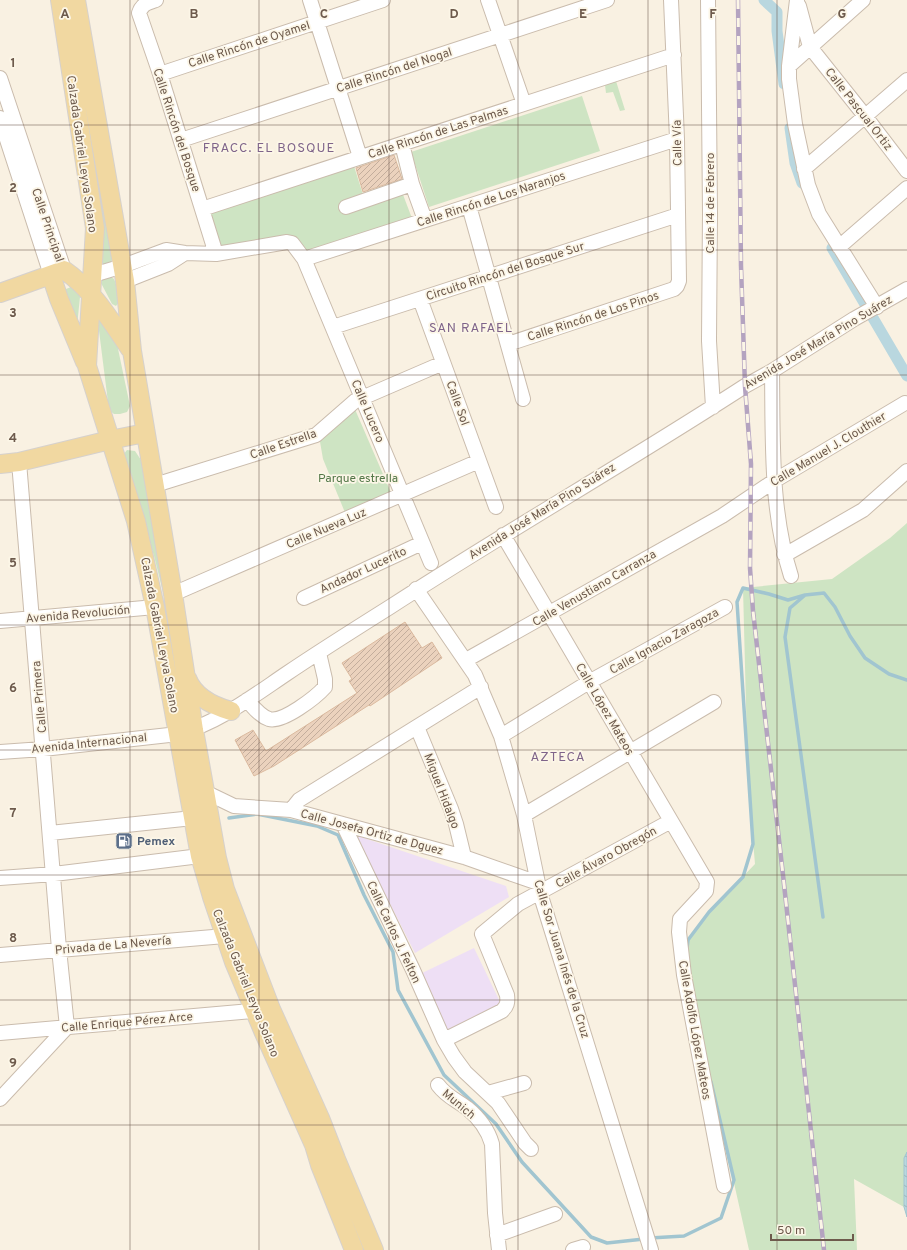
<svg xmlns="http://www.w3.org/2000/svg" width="907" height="1250" viewBox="0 0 907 1250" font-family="Overpass,sans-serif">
<defs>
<pattern id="water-waves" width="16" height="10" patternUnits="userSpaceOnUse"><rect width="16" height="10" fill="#b9d7df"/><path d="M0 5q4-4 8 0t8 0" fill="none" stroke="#9bb1b7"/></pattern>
<pattern id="building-hatch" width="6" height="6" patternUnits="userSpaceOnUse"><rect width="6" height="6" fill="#ebd2bd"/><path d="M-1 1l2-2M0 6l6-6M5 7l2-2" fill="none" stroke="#c3ad9c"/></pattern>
</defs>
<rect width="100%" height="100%" fill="#f9f1e2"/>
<path fill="#eedff5" d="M355,835l151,51 3,11 -94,56z
M474,948l27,56 -56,27 -27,-56z"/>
<path fill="#cee4c3" d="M71,0l37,227 4,38 -12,3z
M616,81l9,29 -5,1 -7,-19 -7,1 -1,-8z
M582,96l18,55 -171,56 -18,-55z
M353,163l13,41 36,-12 11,29 -113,35 -19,-16 -74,7 -11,-34z
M106,277h5l3,2 7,18 -2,5 -3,4 -4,-2 -11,-21v-5z
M71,287l7,3 2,7 -3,29 -13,-33 2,-4z
M97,315l20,29 13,62 -3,6 -7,2h-6l-5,-4z
M354,407l38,88 -46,20 -23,-56 -4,-23z
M127,450l8,1 6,9 18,75 25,174 -20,-113 -10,-40 -31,-101z
M907,523v694l-3,-10 -50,-28 3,71h-108l-60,-268 -1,-42 21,-28 46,-48 -7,-81 -5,-195 89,-9 58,-41z"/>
<path fill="url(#water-waves)" stroke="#a1c5d0" d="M907,1152v65l-3,-10v-49z"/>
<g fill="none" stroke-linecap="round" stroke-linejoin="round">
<path stroke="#a1c5d0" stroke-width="3.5" d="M804,596l-14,12 -5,29 38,280
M229,818l28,-4 60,12 21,9 26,60 29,57 5,38 46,85 52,49 26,38 69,75 16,6 37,-4
M687,948l1,-8 21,-28 34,-35 10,-33 -16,-242 6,-14 26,6 19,6 17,-5 19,-2 11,14 15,29 15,22 24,16 18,6
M650,1238l34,-2 37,-18 13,-38 -23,-98"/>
<path stroke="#b9d7df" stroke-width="11" d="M764,0l13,12v19l7,53
M790,128l5,35 7,20
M832,248l75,128"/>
</g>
<path fill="url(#building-hatch)" stroke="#dbba9f" d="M394,155l8,24 -39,13 -7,-24z
M405,622l17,26 10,-6 10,16 -72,48 -1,-1 -95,61 -20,10 -19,-36 18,-10 13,21 91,-58 -8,-12 3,-2 -10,-16z"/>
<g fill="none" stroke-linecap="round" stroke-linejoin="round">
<defs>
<path id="minor" d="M156,0c-9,3 -14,4 -17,13l21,61 56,180
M310,0l50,157
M488,0l36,104
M708,0l2,213 -1,128 4,66
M797,0l-8,66v13l6,45 13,61 11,29 58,93
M799,6l11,41 55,69 42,55
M789,66l74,-66
M160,74l223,-74
M0,78l64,192
M0,118l51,157
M181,140l426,-140
M402,144l10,40 13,36
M804,169l103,-89
M469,206l54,193
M346,207l66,-23
M202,209l472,-154
M839,247l68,-59
M304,259l373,-120
M93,275l30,-9 43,-16 19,3 31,1 71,-12 5,1 12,16 127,304
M125,281l43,-17 17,-11
M420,299l76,208
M333,327l345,-112
M508,344l166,-55 3,-3 2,-5 -2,-142 -6,-139
M772,371c1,69 -2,139 19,205
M155,485l161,-50 39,-34 88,-38
M503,535l204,347 -1,9 -26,28 -1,13 5,43 40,211
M784,554l6,-2 73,-42 44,-39
M416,589l59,86 26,61 23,79 16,78 111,357
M173,594l306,-133
M304,598l118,-55
M0,621l155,-14
M466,660l256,-144 52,-35 131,-78
M247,700c6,7 13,16 22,19 14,4 47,-22 56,-32v-8l-6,-26
M417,727l34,82 5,15 8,33
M501,736l88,-54 136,-75
M0,752l43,-3 135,-15c40,-11 74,-37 108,-60 34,-23 69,-45 104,-67 117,-76 238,-145 355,-221l27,-15 82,-52 53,-30
M205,792l29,14 57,4 173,47 74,26
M291,810l8,-10 182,-113
M524,815l190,-113
M343,824l70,146 31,70 10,17 11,15 33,31 27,40 6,6
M50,833l143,-15
M0,878l54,-4 146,-18
M0,955l225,-19
M0,1033l263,-23
M444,1040l58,-29c5,-5 6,-8 5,-16l-25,-61 36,-30 153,-83
M438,1085c9,12 17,14 29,23 11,9 21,22 25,36l3,69 4,37
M488,1093l36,-10
M0,1099l67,-72 -8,-78 -40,-487
M497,1235l58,-21
M573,1250l10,-3"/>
<path id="major" d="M60,0l35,228 -8,138 49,155 19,86 45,249 12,41 22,65 30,71 50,112 6,20 34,85
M76,0l49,281 7,70 41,243 21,136 23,128 8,31 46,120 49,109 16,41 38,91
M51,275l8,24 26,63
M0,293l64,-23c28,19 47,51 66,79
M0,464l19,-2 91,-22 35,-7
M187,678c7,19 26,28 44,33"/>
</defs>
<use href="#minor" stroke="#cabcad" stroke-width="16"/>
<use href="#major" stroke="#d6d1cd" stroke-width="20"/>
<use href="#minor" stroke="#fff" stroke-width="14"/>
<use href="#major" stroke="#f1d8a1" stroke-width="18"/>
<defs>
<path id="rail" d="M738,0l3,266 4,120 6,78 -1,104 3,43 30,264 41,375"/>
</defs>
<use href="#rail" stroke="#b4a3c0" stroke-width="4.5"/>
<use href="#rail" stroke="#fcf6e7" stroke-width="3" stroke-dasharray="9" stroke-linecap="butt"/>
</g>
<path fill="none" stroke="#6d5a4c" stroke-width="1" stroke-opacity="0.55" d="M130,0v1250M259,0v1250M389,0v1250M518,0v1250M648,0v1250M777,0v1250M0,125h907M0,250h907M0,375h907M0,500h907M0,625h907M0,750h907M0,875h907M0,1000h907M0,1125h907"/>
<defs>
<symbol id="fuel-square" viewBox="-11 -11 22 22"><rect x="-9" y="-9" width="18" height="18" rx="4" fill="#5c6f8a" stroke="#fcf6e7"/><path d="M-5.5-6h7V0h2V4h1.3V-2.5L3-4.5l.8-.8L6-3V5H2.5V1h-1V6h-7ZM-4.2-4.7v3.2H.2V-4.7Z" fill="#fff"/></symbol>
</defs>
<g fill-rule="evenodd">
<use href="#fuel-square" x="114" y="831" width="20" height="20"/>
</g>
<g text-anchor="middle" stroke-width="3.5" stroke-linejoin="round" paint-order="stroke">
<g font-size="12" fill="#6d5a4c" stroke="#fcf6e7">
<text transform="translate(249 44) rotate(-18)" y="4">Calle Rincón de Oyamel</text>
<text transform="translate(394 70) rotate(-18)" y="4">Calle Rincón del Nogal</text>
<text transform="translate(859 109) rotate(52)" y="4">Calle Pascual Ortiz</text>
<text transform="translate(177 130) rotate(72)" y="4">Calle Rincón del Bosque</text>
<text transform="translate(438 132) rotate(-18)" y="4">Calle Rincón de Las Palmas</text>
<text transform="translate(677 143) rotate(-91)" y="4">Calle Vía</text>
<text transform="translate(82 154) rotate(82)" y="4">Calzada Gabriel Leyva Solano</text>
<text transform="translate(491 199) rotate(-18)" y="4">Calle Rincón de Los Naranjos</text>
<text transform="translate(710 203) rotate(-90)" y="4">Calle 14 de Febrero</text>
<text transform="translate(48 225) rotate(71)" y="4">Calle Principal</text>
<text transform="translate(505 271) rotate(-18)" y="4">Circuito Rincón del Bosque Sur</text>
<text transform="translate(593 316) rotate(-18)" y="4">Calle Rincón de Los Pinos</text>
<text transform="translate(818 342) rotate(-31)" y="4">Avenida José María Pino Suárez</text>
<text transform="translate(458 403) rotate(70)" y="4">Calle Sol</text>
<text transform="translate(368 411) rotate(67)" y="4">Calle Lucero</text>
<text transform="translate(283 444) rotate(-19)" y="4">Calle Estrella</text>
<text transform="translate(828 449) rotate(-31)" y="4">Calle Manuel J. Clouthier</text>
<text transform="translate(542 511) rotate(-32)" y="4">Avenida José María Pino Suárez</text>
<text transform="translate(326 528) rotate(-23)" y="4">Calle Nueva Luz</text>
<text transform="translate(363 570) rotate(-25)" y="4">Andador Lucerito</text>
<text transform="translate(594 588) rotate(-30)" y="4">Calle Venustiano Carranza</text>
<text transform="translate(78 614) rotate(-5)" y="4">Avenida Revolución</text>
<text transform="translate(160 635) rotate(79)" y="4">Calzada Gabriel Leyva Solano</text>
<text transform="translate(664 641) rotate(-29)" y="4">Calle Ignacio Zaragoza</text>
<text transform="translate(39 697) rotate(-95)" y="4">Calle Primera</text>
<text transform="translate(605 709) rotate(60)" y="4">Calle López Mateos</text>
<text transform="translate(89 743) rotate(-6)" y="4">Avenida Internacional</text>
<text transform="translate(442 791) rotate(69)" y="4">Miguel Hidalgo</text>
<text transform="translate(372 832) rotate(15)" y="4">Calle Josefa Ortiz de Dguez</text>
<text transform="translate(606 857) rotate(-29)" y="4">Calle Álvaro Obregón</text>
<text transform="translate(394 932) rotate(65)" y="4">Calle Carlos J. Felton</text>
<text transform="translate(113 945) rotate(-5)" y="4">Privada de La Nevería</text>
<text transform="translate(562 959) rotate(73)" y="4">Calle Sor Juana Inés de la Cruz</text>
<text transform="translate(246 983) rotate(68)" y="4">Calzada Gabriel Leyva Solano</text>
<text transform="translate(127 1022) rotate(-5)" y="4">Calle Enrique Pérez Arce</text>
<text transform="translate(695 1030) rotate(80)" y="4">Calle Adolfo López Mateos</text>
<text transform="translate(459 1104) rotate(40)" y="4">Munich</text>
</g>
<g font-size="12" fill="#537748" stroke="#fcf6e7">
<text x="358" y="482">Parque estrella</text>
</g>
<g font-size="12" font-weight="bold" fill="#4e5e75" stroke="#fcf6e7" text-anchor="start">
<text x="137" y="845">Pemex</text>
</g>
<g font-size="13" letter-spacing="1" fill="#7f648a" stroke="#fcf6e7">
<text x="269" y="152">FRACC. EL BOSQUE</text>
<text x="471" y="332">SAN RAFAEL</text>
<text x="558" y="761">AZTECA</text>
</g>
</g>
<g font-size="13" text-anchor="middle" font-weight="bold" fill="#6d5a4c" stroke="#fcf6e7" stroke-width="3.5" stroke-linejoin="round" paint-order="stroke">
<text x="65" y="18">A</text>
<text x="194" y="18">B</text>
<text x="324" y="18">C</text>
<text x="454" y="18">D</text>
<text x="583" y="18">E</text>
<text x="713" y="18">F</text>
<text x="842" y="18">G</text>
<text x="13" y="67">1</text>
<text x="13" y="192">2</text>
<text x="13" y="317">3</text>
<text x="13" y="442">4</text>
<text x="13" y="567">5</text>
<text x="13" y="692">6</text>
<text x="13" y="817">7</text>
<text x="13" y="942">8</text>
<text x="13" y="1067">9</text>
</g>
<path d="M771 1234v6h82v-6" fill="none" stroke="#6d5a4c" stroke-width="2"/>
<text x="777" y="1234" font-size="12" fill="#6d5a4c" stroke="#fcf6e7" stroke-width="3" paint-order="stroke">50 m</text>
</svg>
